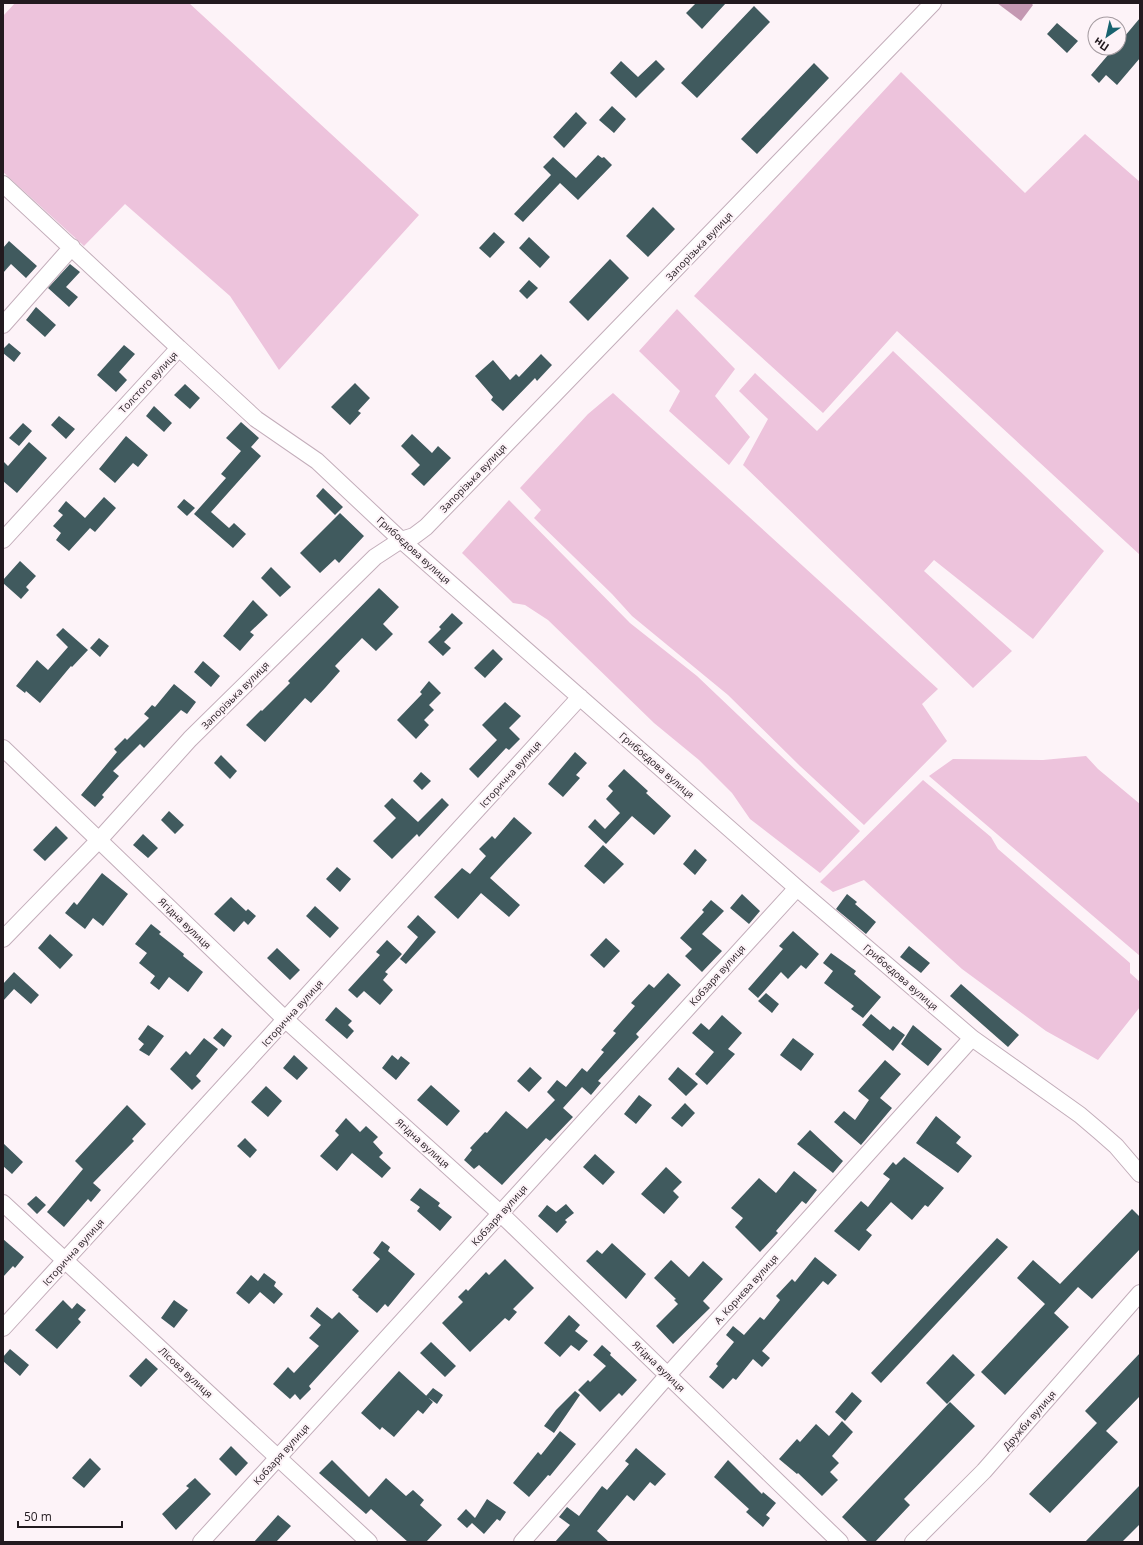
<svg xmlns="http://www.w3.org/2000/svg" width="1143" height="1545" viewBox="0 0 1143 1545" font-family="'Open Sans',sans-serif">
<rect width="100%" height="100%" fill="#fdf3f8"/>
<path fill="#edc3dc" d="M15,3h174l230,212 -140,155 -49,-74 -105,-92 -41,42 -81,-74v-156z
M901,72l124,121 60,-59 55,48v373l-243,-224 -74,82 -129,-117z
M677,309l58,60 -20,27 35,41 -21,28 -60,-54 11,-20 -41,-40z
M893,351l211,200 -71,88 -99,-79 -10,11 88,80 -39,37 -230,-223 25,-46 -29,-28 16,-18 62,58z
M613,393l325,296 -16,15 25,37 -83,84 -64,-59 -72,-71 -96,-79 -20,-22 -78,-76 7,-8 -21,-22 68,-74z
M509,500l121,123 67,53 163,155 -40,42 -70,-54 -18,-26 -33,-33 -45,-37 -106,-103 -23,-15 -12,-2 -51,-50z
M1086,756l12,13 42,35v152l-211,-180 24,-17 90,1z
M923,780l68,57 7,12 132,114v10l10,9v25l-42,53 -52,-29 -84,-62 -98,-89 -31,12 -13,-10z"/>
<path fill="#c498b2" d="M997,3h34l2,2 -12,16z"/>
<path fill="#405a5e" d="M696,3h30l-24,26 -16,-16z
M754,6l16,16 -73,76 -16,-15z
M1140,18v40l-23,27 -11,-10 -7,8 -8,-8 23,-27h5v-5z
M1057,23l21,18 -11,12 -20,-19z
M656,60l9,9 -29,29 -26,-25 11,-12 17,16z
M814,63l15,15 -72,76 -16,-15z
M612,106l14,13 -12,14 -15,-13z
M576,112l11,11 -23,25 -11,-11z
M598,155l4,3 2,-1 8,8 -34,35 -18,-17 -37,39 -9,-8 37,-39 -8,-8 10,-10 23,21z
M653,207l22,22 -27,28 -22,-21z
M494,232l11,10 -15,16 -11,-10z
M529,237l21,20 -10,11 -21,-20z
M9,241l28,25 -11,12 -15,-14 -8,9v-25z
M610,259l19,19 -41,43 -19,-19z
M70,264l10,8 -14,15 12,10 -9,10 -21,-19z
M529,280l9,8 -11,11 -8,-8z
M36,307l20,18 -11,12 -19,-17z
M9,343l12,10 -7,9 -11,-9v-4z
M124,345l11,9 -16,18 8,8 -11,12 -19,-17z
M541,354l11,11 -15,16 -2,-3 -32,33 -12,-11 2,-3 -18,-21 18,-16 17,20 6,-6 3,3z
M355,383l15,15 -12,13 3,2 -11,12 -19,-18z
M185,384l15,14 -10,11 -16,-14z
M154,406l18,17 -8,9 -18,-16z
M59,416l16,13 -9,10 -15,-14z
M241,422l18,16 -8,9 10,9 -50,56 18,16 5,-5 12,11 -13,14 -39,-34 32,-36 -5,-4 20,-23 -15,-13z
M23,423l9,8 -13,15 -10,-8z
M412,434l20,19 6,-7 13,12 -27,28 -13,-12 9,-9 -19,-19z
M126,436l22,19 -10,12 -5,-4 -18,20 -16,-14z
M29,442l18,16 -30,35 -14,-12v-20l5,5z
M323,488l20,19 -8,8 -19,-19z
M104,497l12,11 -21,24 -5,-4 -21,23 -13,-11 5,-7 -8,-7 10,-11 -5,-4 8,-10 19,17z
M184,499l11,9 -8,8 -10,-9z
M340,513l24,23 -25,27 -4,-4 -15,14 -20,-20z
M20,561l16,15 -10,11 3,3 -8,9 -18,-16v-3z
M271,567l20,20 -11,10 -19,-19z
M379,588l20,19 -16,17 10,10 -17,17 -14,-13 -27,28 5,5 -15,17 -14,15 -6,-5 -40,44 -19,-17 15,-15 1,1 28,-28 -2,-2z
M253,600l15,15 -18,17 4,3 -14,16 -17,-15z
M452,613l11,10 -19,19 7,6 -8,8 -15,-14 13,-13 -2,-2z
M63,628l25,22 -16,17 -1,-1 -31,37 -14,-12 -1,2 -9,-7 21,-26 11,10 20,-23 -12,-12z
M99,638l10,8 -9,11 -10,-9z
M493,649l10,10 -18,19 -11,-10z
M203,661l17,15 -9,11 -17,-15z
M429,681l12,12 -12,12 5,5 -10,10 5,5 -13,14 -19,-19 25,-26 -2,-2z
M174,684l22,18 -9,12 -6,-4 -37,38 -4,-4 -27,27 6,5 -17,19 2,2 -9,10 -14,-12 36,-43 -3,-3 11,-11 2,2 22,-22 -5,-4 8,-9 3,2z
M505,702l16,14 -12,12 11,11 -11,11 -3,-2 -28,30 -9,-9 28,-29 -15,-15z
M575,752l12,11 -11,12 4,3 -17,19 -15,-13z
M221,755l16,16 -7,8 -16,-16z
M624,769l24,22 -2,2 25,23 -17,19 -22,-19 -26,28 -18,-17 7,-8 10,10 15,-16 -14,-14 7,-8 -5,-5z
M421,772l10,9 -9,9 -9,-9z
M392,798l26,24 24,-24 7,7 -30,32 -2,-3 -25,25 -19,-18 23,-23 -12,-12z
M169,811l15,14 -9,9 -14,-14z
M514,817l18,16 -42,45 30,27 -11,12 -28,-24 -23,26 -24,-22 28,-29 8,6 16,-18 -7,-7 13,-13 3,3z
M56,826l12,12 -23,23 -12,-11z
M143,834l15,14 -10,10 -15,-13z
M603,845l21,19 -20,20 -20,-18z
M695,849l12,11 -12,15 -12,-11z
M337,867l14,12 -11,13 -14,-13z
M102,873l26,21 -25,32 -10,-8 -8,11 -20,-16 9,-11 3,3z
M742,894l18,17 -11,13 -19,-16z
M847,894l10,8 -2,2 21,18 -10,12 -30,-25z
M231,897l15,14 2,-2 8,7 -8,9 -4,-4 -10,11 -20,-18z
M711,900l13,11 -22,23 20,17 -20,21 -17,-16 7,-7 -12,-11 24,-26 -2,-2z
M315,906l24,22 -9,10 -24,-22z
M418,915l18,17 -30,32 -6,-5 18,-22 -11,-10z
M151,924l10,8 -2,2 25,20 -1,2 20,16 -15,20 -19,-15 -10,13 -9,-7 5,-7 -16,-13 8,-10 -12,-9z
M793,931l26,23 -13,15 -5,-4 -13,14 -7,-7 -23,26 -10,-9 35,-40 -4,-3z
M50,934l23,21 -13,14 -22,-21z
M606,938l14,13 -16,17 -14,-13z
M387,940l15,14 -17,18 3,2 -5,6 10,10 -13,15 -16,-14 -7,7 -9,-8 32,-35 -4,-3z
M909,946l21,17 -9,10 -21,-16z
M277,948l23,22 -10,10 -23,-22z
M831,953l25,18 -2,3 27,23 -18,21 -12,-9 3,-3 -30,-23 9,-12 -10,-8z
M14,972l25,23 -8,9 -17,-15 -11,12v-17z
M668,973l13,12 -45,49 3,3 -41,44 3,2 -10,12 -9,-8 -19,21 10,9 -23,24 -4,-3 -44,47 -23,-20 -5,4 -10,-9 8,-10 -2,-2 15,-16 2,1 19,-22 21,18 28,-29 -8,-8 10,-12 9,7 16,-19 5,4 17,-20 -3,-2 15,-17 -3,-2 22,-25 -4,-3 18,-19 5,4z
M961,984l58,51 -11,12 -58,-51z
M766,993l13,11 -7,9 -14,-12z
M336,1007l16,14 -4,4 6,6 -7,8 -22,-19z
M871,1014l19,16 3,-4 12,9 -12,16 -31,-26z
M722,1015l20,18 -14,16 7,5 -28,31 -12,-11 19,-22 -22,-19 9,-10 8,7z
M148,1025l16,11 -15,20 -10,-6 5,-6 -6,-5z
M913,1025l29,24 -14,17 -27,-22z
M222,1028l10,8 -8,11 -11,-9z
M204,1038l14,11 -22,27 5,5 -9,9 -22,-21 16,-18 4,4z
M793,1038l21,16 -13,17 -21,-16z
M294,1055l14,13 -11,12 -14,-12z
M392,1055l6,5 3,-4 9,7 -14,17 -14,-12z
M885,1060l16,14 -21,24 12,10 -31,37 -27,-23 10,-11 11,9 14,-20 -11,-9z
M530,1067l12,11 -13,14 -12,-11z
M678,1067l20,17 -12,12 -18,-17z
M431,1085l29,26 -13,15 -30,-26z
M266,1086l16,15 -14,16 -17,-15z
M639,1095l13,10 -16,19 -12,-10z
M685,1103l10,10 -13,14 -11,-9z
M127,1105l19,19 -14,15 2,2 -41,42 8,7 -10,12 -3,-3 -24,28 -17,-15 36,-43 -8,-8z
M936,1116l25,21 -5,6 16,13 -14,17 -42,-30z
M346,1118l14,14 6,-6 12,11 -5,5 10,11 -4,4 12,11 -9,10 -30,-25 -15,18 -17,-15 19,-21 -4,-4z
M810,1130l33,31 -10,12 -36,-29z
M245,1138l12,12 -7,8 -13,-12z
M3,1143l20,19 -11,12 -9,-8z
M595,1154l20,18 -12,13 -20,-18z
M904,1157l40,31 -16,19 -3,-2 -13,15 -21,-18 -25,28 6,5 -13,16 -25,-20 27,-30 7,6 22,-28 -7,-5 10,-12 3,3z
M666,1167l16,15 -9,9 6,6 -15,17 -23,-20z
M794,1171l23,19 -11,14 -4,-3 -26,30 2,2 -18,19 -25,-25 8,-9 -12,-10 28,-30 17,15z
M420,1188l20,15 -2,3 14,11 -12,14 -23,-20 3,-4 -10,-7z
M36,1196l10,9 -9,9 -10,-10z
M566,1204l8,9 -9,7 2,2 -10,11 -19,-17 9,-11 9,7z
M1132,1209l8,8v32l-48,50 -14,-12 -24,26 15,14 -64,68 -24,-23 64,-68 -28,-26 16,-18 27,24z
M997,1238l11,9 -127,136 -10,-10z
M3,1239l21,18 -9,11 -2,-2 -10,11z
M382,1241l8,6 -2,4 27,23 -27,33 -3,-3 -8,9 -19,-16 1,-1 -7,-6 28,-31 -7,-6z
M612,1243l34,31 -20,25 -40,-38 11,-11 5,4z
M815,1257l22,18 -9,10 -5,-4 -61,70 8,7 -8,9 -9,-8 -17,21 -3,-2 -10,11 -14,-12 9,-11 -2,-2 18,-22 -8,-7 7,-9 11,9 16,-18 4,3 16,-20 -4,-4 16,-17 3,3z
M505,1259l29,29 -21,21 4,3 -8,9 -4,-3 -35,34 -28,-29 21,-21 -5,-5 8,-8 2,2 18,-19 3,3z
M671,1260l18,17 14,-16 20,18 -20,22 7,7 -37,36 -17,-18 22,-22 -4,-4 2,-1 -22,-21z
M264,1273l12,9 -2,4 9,8 -9,10 -14,-12 -11,12 -13,-11 15,-18 7,6z
M63,1300l9,9 5,-6 9,7 -8,9 3,3 -24,27 -22,-19z
M174,1300l14,10 -14,18 -13,-10z
M317,1307l15,12 7,-7 20,19 -50,55 2,3 -11,11 -5,-6 -5,5 -17,-15 15,-17 6,6 25,-27 -10,-8 12,-13 -11,-9z
M569,1315l11,10 -5,6 13,10 -9,10 -8,-6 -11,12 -16,-14z
M431,1342l25,24 -11,11 -25,-24z
M602,1345l9,8 -1,2 27,25 -15,16 -3,-3 -19,19 -22,-22 10,-10 2,2 16,-16 -13,-11z
M10,1349l19,16 -9,11 -17,-15v-4z
M1140,1353v43l-34,35 12,11 -68,71 -21,-19 68,-71 -12,-12z
M953,1354l22,21 -28,29 -21,-21z
M146,1358l12,11 -17,18 -12,-11z
M399,1371l34,31 -10,12 -5,-4 -24,27 -12,-10 -2,3 -19,-17z
M433,1388l10,7 -6,9 -11,-8z
M575,1391l5,4 -26,38 -10,-7 12,-16z
M852,1392l10,9 -17,20 -10,-9z
M950,1402l25,24 -71,73 6,6 -35,37h-7l-26,-25z
M842,1421l11,11 -21,24 7,7 -9,9 8,8 -16,16 -24,-23 -1,1 -18,-15 18,-20 3,3 16,-18 13,12z
M560,1431l16,13 -26,32 -2,-1 -19,22 -16,-14 25,-31 3,3z
M231,1446l17,17 -12,13 -17,-17z
M636,1448l30,26 -11,12 -5,-4 -16,19 -7,-6 -30,36 12,11h-54l15,-17 -11,-8 8,-10 12,9 23,-30 5,4 22,-26 -4,-3z
M90,1458l11,11 -17,19 -12,-10z
M332,1460l37,37 17,-19 20,18 7,-6 11,10 -4,5 22,20 -16,17h-18l-37,-33 -5,5 -47,-41z
M728,1460l34,34 1,-2 13,11 -10,12 4,3 -7,9 -17,-15 3,-3 -35,-32z
M195,1478l16,16 -35,36 -14,-16 27,-26 -3,-2z
M1140,1485v39l-18,18h-37z
M487,1499l19,13 -6,9 -3,-2 -13,15 -12,-11 -5,5 -10,-9 9,-10 9,9z
M278,1515l13,11 -15,16h-22z"/>
<g fill="none" stroke-linecap="round" stroke-linejoin="round">
<defs>
<path id="minor" d="M3,184l176,164 -176,192
M3,325l69,-78
M179,348l77,71 61,42 84,79 396,348 175,150 108,77 20,17 16,14 24,28
M3,748l283,272 214,193 340,329
M3,939l96,-99 91,-101 185,-182 26,-17 13,-4 12,-9 507,-524
M3,1203l366,339
M3,1328l577,-631
M201,1542l596,-654
M522,1542l146,-167 304,-337
M913,1542l71,-71 156,-178"/>
</defs>
<use href="#minor" stroke="#c3adba" stroke-width="18"/>
<use href="#minor" stroke="#fff" stroke-width="16"/>
</g>
<g text-anchor="middle" stroke-width="4" stroke-linejoin="round" paint-order="stroke">
<g font-size="10" fill="#221a1f" stroke="#fdf3f8">
<text transform="translate(699 246) rotate(-46)" y="4">Запорізька вулиця</text>
<text transform="translate(148 382) rotate(-47)" y="4">Толстого вулиця</text>
<text transform="translate(473 478) rotate(-46)" y="4">Запорізька вулиця</text>
<text transform="translate(414 550) rotate(42)" y="4">Грибоєдова вулиця</text>
<text transform="translate(235 695) rotate(-45)" y="4">Запорізька вулиця</text>
<text transform="translate(657 765) rotate(41)" y="4">Грибоєдова вулиця</text>
<text transform="translate(510 774) rotate(-48)" y="4">Історична вулиця</text>
<text transform="translate(185 923) rotate(44)" y="4">Ягідна вулиця</text>
<text transform="translate(717 975) rotate(-48)" y="4">Кобзаря вулиця</text>
<text transform="translate(901 977) rotate(41)" y="4">Грибоєдова вулиця</text>
<text transform="translate(292 1013) rotate(-48)" y="4">Історична вулиця</text>
<text transform="translate(423 1143) rotate(42)" y="4">Ягідна вулиця</text>
<text transform="translate(499 1215) rotate(-48)" y="4">Кобзаря вулиця</text>
<text transform="translate(73 1252) rotate(-48)" y="4">Історична вулиця</text>
<text transform="translate(746 1289) rotate(-48)" y="4">А. Корнєва вулиця</text>
<text transform="translate(659 1366) rotate(44)" y="4">Ягідна вулиця</text>
<text transform="translate(186 1372) rotate(43)" y="4">Лісова вулиця</text>
<text transform="translate(1029 1420) rotate(-49)" y="4">Дружби вулиця</text>
<text transform="translate(281 1454) rotate(-48)" y="4">Кобзаря вулиця</text>
</g>
</g>
<rect width="1143" height="1545" fill="none" stroke="#221a1f" stroke-width="8"/>
<g transform="translate(1107 36) rotate(214)"><circle r="19" fill="#fdf3f8" stroke="#a59ca1"/>
<path d="M0-3L7 15L0 10L-7 15Z" fill="#18636f"/>
<text y="-6" font-size="11" font-weight="bold" text-anchor="middle" fill="#221a1f">Пн</text>
</g>
<path d="M18 1521v6h104v-6" fill="none" stroke="#221a1f" stroke-width="2"/>
<text x="24" y="1521" font-size="12" fill="#221a1f" stroke="#fdf3f8" stroke-width="3" paint-order="stroke">50 m</text>
</svg>
